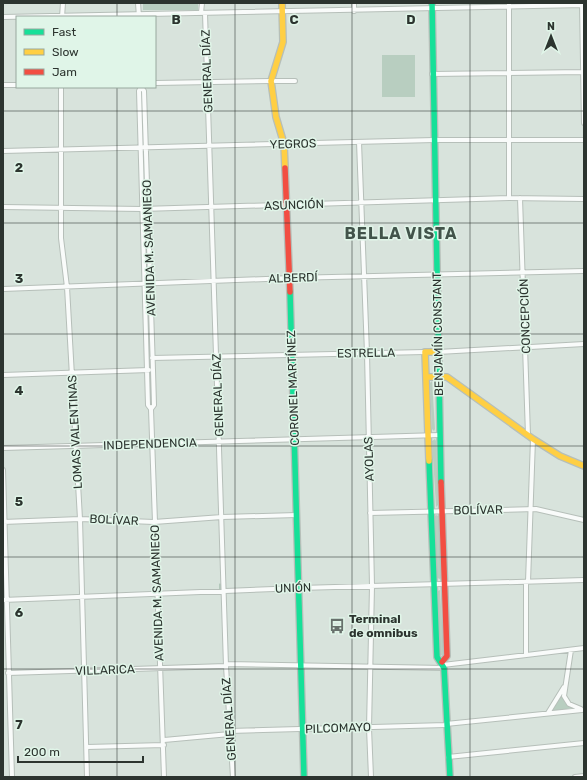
<svg xmlns="http://www.w3.org/2000/svg" width="587" height="780" viewBox="0 0 587 780" font-family="Rubik,sans-serif">
<rect width="100%" height="100%" fill="#d8e3dc"/>
<path fill="#b8cec0" d="M143,3h55v7h-55z
M382,55h33v42h-33z
M148,289l1,1 1,62 -1,-1z
M432,381l3,48 -1,2 -2,-2 -2,-46z
M435,439l1,2 2,64 -2,2 -4,-66z
M436,515l3,1 2,62 -1,1 -3,-1 -2,-62z
M440,590l4,65 -1,1 -3,-1 -2,-64z
M563,692l2,11 8,5 -21,3z"/>
<g fill="none" stroke-linecap="round" stroke-linejoin="round">
<path stroke="#8ead9b" stroke-width="1" d="M220,584v6"/>
<defs>
<path id="street" d="M138,3l1,14
M354,3v8
M509,3v195
M582,3l2,120
M201,13l1,-10
M205,13l21,653 7,111
M3,17l581,-12
M62,17l1,-14
M432,74l152,-2
M275,81h20
M155,83l116,-2
M3,85h14
M61,87v151l6,49 13,232 7,258
M141,87l-2,4 9,314 3,4 13,368
M141,87l3,4 9,279 1,35 -3,4
M359,142l8,211 5,233 -3,142 2,49
M3,151l431,-11h150
M520,198l8,237
M3,207l139,2 367,-11 75,1
M3,289l287,-11 294,-7
M438,352l146,-8
M152,358l273,-6
M3,375l146,-5
M3,448l437,-13
M3,470l9,307
M370,513l166,-4 48,11
M3,522l77,-3 74,3 68,-5 75,-2
M528,582l5,-143
M3,600l297,-12 284,-8
M571,650l-7,46 5,8 12,5
M526,655v-73
M226,664l218,4
M443,665l141,-17
M8,673l218,-7
M548,713l16,-26
M446,724l136,-14
M230,731l216,-6
M164,740l66,-6
M87,747l77,-2
M448,757l136,-14
M575,777l9,-1"/>
<path id="fast" d="M432,3l9,479
M290,292l14,485
M429,461l8,196 7,11 6,109"/>
<path id="slow" d="M282,3l1,39 -12,39 5,36 8,27 1,24
M426,377h21l86,62 27,17 24,10
M429,461l-4,-109h13"/>
<path id="jam" d="M285,168l5,124
M441,482l6,174 -5,6"/>
</defs>
<use href="#street" stroke="#b6bfb9" stroke-width="6"/>
<use href="#fast" stroke="#b6bfb9" stroke-width="8"/>
<use href="#slow" stroke="#b6bfb9" stroke-width="8"/>
<use href="#jam" stroke="#b6bfb9" stroke-width="8"/>
<use href="#street" stroke="#f9fbfa" stroke-width="4"/>
<use href="#fast" stroke="#16e098" stroke-width="5.5"/>
<use href="#slow" stroke="#ffcf43" stroke-width="5.5"/>
<use href="#jam" stroke="#f24e42" stroke-width="5.5"/>
</g>
<path fill="none" stroke="#2c342f" stroke-width="1" stroke-opacity="0.55" d="M117,3v14M235,3v774M352,3v774M470,3v774M117,87v690M3,111h581M3,223h581M3,334h581M3,446h581M3,557h581M3,669h581"/>
<defs>
<symbol id="bus-bare" viewBox="-9 -9 18 18"><path d="M-5-6H5V4H4V6H2V4H-2V6H-4V4H-5ZM-3.5-4V0h7V-4ZM-3.5 1.2v1.5H-2V1.2ZM2 1.2v1.5H3.5V1.2Z" fill="#68716c" stroke="#e0f5e8" stroke-width="2.5" paint-order="stroke"/></symbol>
</defs>
<g fill-rule="evenodd">
<use href="#bus-bare" x="326" y="615" width="22" height="22"/>
</g>
<g text-anchor="middle" stroke-width="3" stroke-linejoin="round" paint-order="stroke">
<g font-size="12" fill="#2c342f" stroke="#e0f5e8">
<text transform="translate(207 71) rotate(-92)" y="4">GENERAL DÍAZ</text>
<text transform="translate(293 144) rotate(-2)" y="4">YEGROS</text>
<text transform="translate(294 205) rotate(-2)" y="4">ASUNCIÓN</text>
<text transform="translate(149 248) rotate(-92)" y="4">AVENIDA M. SAMANIEGO</text>
<text transform="translate(293 278) rotate(-2)" y="4">ALBERDÍ</text>
<text transform="translate(525 316) rotate(-92)" y="4">CONCEPCIÓN</text>
<text transform="translate(438 334) rotate(-91)" y="4">BENJAMÍN CONSTANT</text>
<text transform="translate(366 353) rotate(-1)" y="4">ESTRELLA</text>
<text transform="translate(293 388) rotate(-92)" y="4">CORONEL MARTÍNEZ</text>
<text transform="translate(218 395) rotate(-92)" y="4">GENERAL DÍAZ</text>
<text transform="translate(75 432) rotate(-93)" y="4">LOMAS VALENTINAS</text>
<text transform="translate(150 444) rotate(-2)" y="4">INDEPENDENCIA</text>
<text transform="translate(369 459) rotate(-92)" y="4">AYOLAS</text>
<text transform="translate(478 510) rotate(-1)" y="4">BOLÍVAR</text>
<text transform="translate(114 520) rotate(3)" y="4">BOLÍVAR</text>
<text transform="translate(293 588) rotate(-2)" y="4">UNIÓN</text>
<text transform="translate(157 593) rotate(-92)" y="4">AVENIDA M. SAMANIEGO</text>
<text transform="translate(105 670) rotate(-2)" y="4">VILLARICA</text>
<text transform="translate(229 719) rotate(-94)" y="4">GENERAL DÍAZ</text>
<text transform="translate(338 728) rotate(-2)" y="4">PILCOMAYO</text>
</g>
<g font-size="12" font-weight="bold" fill="#2c342f" stroke="#e0f5e8" text-anchor="start">
<text x="349" y="623">Terminal<tspan x="349" dy="14">de omnibus</tspan></text>
</g>
<g font-size="16" font-weight="bold" letter-spacing="1" fill="#42544a" stroke="#e0f5e8">
<text x="401" y="239">BELLA VISTA</text>
</g>
</g>
<g font-size="13" text-anchor="middle" font-weight="bold" fill="#2c342f" stroke="#e0f5e8" stroke-width="3" stroke-linejoin="round" paint-order="stroke">
<text x="176" y="24">B</text>
<text x="294" y="24">C</text>
<text x="411" y="24">D</text>
<text x="19" y="172">2</text>
<text x="19" y="283">3</text>
<text x="19" y="395">4</text>
<text x="19" y="506">5</text>
<text x="19" y="617">6</text>
<text x="19" y="729">7</text>
</g>
<rect width="587" height="780" fill="none" stroke="#2c342f" stroke-width="8"/>
<rect x="16" y="16" width="140" height="72" fill="#e0f5e8" stroke="#98a89e"/>
<rect x="24" y="29" width="20" height="6" fill="#16e098" stroke="#98a89e"/>
<text x="52" y="36" font-size="12" fill="#2c342f">Fast</text>
<rect x="24" y="49" width="20" height="6" fill="#ffcf43" stroke="#98a89e"/>
<text x="52" y="56" font-size="12" fill="#2c342f">Slow</text>
<rect x="24" y="69" width="20" height="6" fill="#f24e42" stroke="#98a89e"/>
<text x="52" y="76" font-size="12" fill="#2c342f">Jam</text>
<g transform="translate(551 36)" stroke="#e0f5e8" stroke-width="3" paint-order="stroke">
<path d="M0-3L7 15L0 10L-7 15Z" fill="#2c342f"/>
<text y="-6" font-size="11" font-weight="bold" text-anchor="middle" fill="#2c342f">N</text>
</g>
<path d="M18 756v6h125v-6" fill="none" stroke="#2c342f" stroke-width="2"/>
<text x="24" y="756" font-size="12" fill="#2c342f" stroke="#e0f5e8" stroke-width="3" paint-order="stroke">200 m</text>
</svg>
